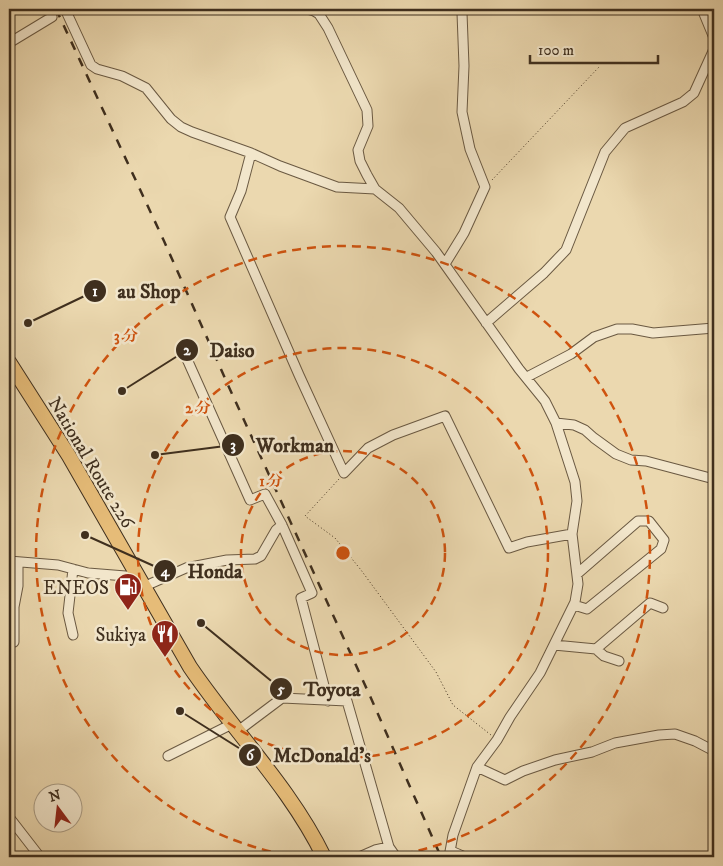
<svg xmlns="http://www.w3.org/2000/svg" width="723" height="866" viewBox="0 0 723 866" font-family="'IM FELL DW Pica','Noto Serif JP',serif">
<rect width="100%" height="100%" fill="#ebd8af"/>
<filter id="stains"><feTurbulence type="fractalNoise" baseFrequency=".004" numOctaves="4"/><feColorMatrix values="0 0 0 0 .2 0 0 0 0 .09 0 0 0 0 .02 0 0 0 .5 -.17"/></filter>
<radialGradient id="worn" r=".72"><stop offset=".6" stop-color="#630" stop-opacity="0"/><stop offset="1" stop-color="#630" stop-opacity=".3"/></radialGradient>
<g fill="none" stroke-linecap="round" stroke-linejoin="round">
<defs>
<path id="minor" d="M65,9l26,56 6,4 25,7 24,12 25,31 10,8 11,5 59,21 29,13 57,21 38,2
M307,9l7,2 5,3 9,14 39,82 1,16 -10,24 2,11 7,14 8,14 24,19 37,44 83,117 26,32 11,22 19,59 2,19 -5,33 6,50 -3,18 -35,71 -30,44 -13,23 -20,27 -24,68 -4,22
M702,9l12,29
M9,43l43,-26 -3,-8
M251,153l-10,38 -11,26 69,158 45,98 24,-25 25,-13 52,-19 64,132 18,-6 45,-8
M445,264l19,-31 21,-46 -15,-38 -8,-37 2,-46 -2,-53 -2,-4
M486,323l58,-50 22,-23 39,-98 20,-24 58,-26 11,-9 20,-44
M527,377l44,-23 23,-17 23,-8h15l21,4 61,-5
M556,423l18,2 11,5 9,8 22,16 15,6 15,1 68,18
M282,525l30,68 -11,5 27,103
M9,561l49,4 30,8 50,4
M73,569l-5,44 5,22
M143,587l43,-19 41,-8 28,-1 6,-3 15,-26 6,-5 -17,-31 -15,6 -68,-152
M574,605l13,4 74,-60 3,-9 -15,-19h-11l-61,53
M14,642v-35l4,-21v-24
M554,645l42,4 8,7 15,5
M596,649l54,-46 13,5
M238,731l44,-33 65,3 42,146 -14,3 -16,7
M168,756l64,-32
M477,767l28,13 18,-9 32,-11 37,-8 23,-9 44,-8 16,-1 20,7 19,10
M9,817l31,40
M389,847l7,10
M451,851l14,6"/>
<path id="trunk" d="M9,362l60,94 121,211c44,65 100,120 134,190"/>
</defs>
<use href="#minor" stroke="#6a5942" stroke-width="11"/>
<use href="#trunk" stroke="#3f2f1e" stroke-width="16"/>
<path stroke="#3f2f1e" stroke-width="1" stroke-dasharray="1 2.5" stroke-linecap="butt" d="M492,180l107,-113
M339,479l-34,37 30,22 26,32 75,102 17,33 38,30"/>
<use href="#minor" stroke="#f2e6cb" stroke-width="9"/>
<use href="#trunk" stroke="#e6bc78" stroke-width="14"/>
<path stroke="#3f2f1e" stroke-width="2.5" stroke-dasharray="9 9" stroke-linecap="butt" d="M56,9l108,232 64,144 142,311 71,161"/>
</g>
<g fill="none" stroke="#cf530f" stroke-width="2.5" stroke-dasharray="9 6">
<circle cx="343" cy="553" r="102"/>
<circle cx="343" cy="553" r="205"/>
<path d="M300 857A307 307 0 1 1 386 857"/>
</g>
<defs>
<symbol id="fuel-pin" viewBox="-11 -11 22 30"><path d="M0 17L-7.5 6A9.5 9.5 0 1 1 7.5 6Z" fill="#8f2418" stroke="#f2e6cb"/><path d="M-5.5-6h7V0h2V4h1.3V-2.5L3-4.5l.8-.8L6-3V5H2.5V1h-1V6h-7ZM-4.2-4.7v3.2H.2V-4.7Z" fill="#fff"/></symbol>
<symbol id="restaurant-pin" viewBox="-11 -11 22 30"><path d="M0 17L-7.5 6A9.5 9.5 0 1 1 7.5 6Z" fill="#8f2418" stroke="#f2e6cb"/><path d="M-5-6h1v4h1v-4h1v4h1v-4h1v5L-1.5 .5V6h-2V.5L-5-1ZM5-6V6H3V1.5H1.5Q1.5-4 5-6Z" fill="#fff"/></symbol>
</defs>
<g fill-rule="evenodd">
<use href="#fuel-pin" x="112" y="571" width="32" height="43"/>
<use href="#restaurant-pin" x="149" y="618" width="32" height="43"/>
</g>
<g text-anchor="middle" stroke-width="5" stroke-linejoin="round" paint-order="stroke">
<g font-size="19" fill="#3f2f1e" stroke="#f2e6cb">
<text transform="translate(92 462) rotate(59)" y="7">National Route 226</text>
</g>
<g font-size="19" fill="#3f2f1e" stroke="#f2e6cb" text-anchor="end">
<text x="109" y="594">ENEOS</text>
<text x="146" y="641">Sukiya</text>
</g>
</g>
<circle cx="343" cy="553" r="8" fill="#cf530f" stroke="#f2e6cb" stroke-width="2.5"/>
<g font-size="15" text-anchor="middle" font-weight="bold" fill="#cf530f" stroke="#f2e6cb" stroke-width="5" stroke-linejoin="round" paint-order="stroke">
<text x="126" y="341">3 分</text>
<text x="198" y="413">2 分</text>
<text x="271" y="486">1 分</text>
</g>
<path fill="none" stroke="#3f2f1e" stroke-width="2" d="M28 323L95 291M122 391L187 350M155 455L233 445M85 535L165 571M201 623L281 689M180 711L250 755"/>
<g fill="#3f2f1e" stroke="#f2e6cb" stroke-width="2">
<circle cx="28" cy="323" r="5"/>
<circle cx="122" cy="391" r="5"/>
<circle cx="155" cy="455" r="5"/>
<circle cx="85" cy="535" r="5"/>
<circle cx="201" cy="623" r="5"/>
<circle cx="180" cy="711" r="5"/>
<circle cx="95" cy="291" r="12"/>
<circle cx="187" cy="350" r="12"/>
<circle cx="233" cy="445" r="12"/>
<circle cx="165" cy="571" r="12"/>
<circle cx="281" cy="689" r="12"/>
<circle cx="250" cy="755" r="12"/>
</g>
<g font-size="15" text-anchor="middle" font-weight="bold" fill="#fff">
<text x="95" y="296">1</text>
<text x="187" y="355">2</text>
<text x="233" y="450">3</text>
<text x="165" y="576">4</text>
<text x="281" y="694">5</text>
<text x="250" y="760">6</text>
</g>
<g font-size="20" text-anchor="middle" font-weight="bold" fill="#3f2f1e" stroke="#f2e6cb" stroke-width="5" stroke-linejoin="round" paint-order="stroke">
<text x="149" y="298">au Shop</text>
<text x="232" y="357">Daiso</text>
<text x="295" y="452">Workman</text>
<text x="215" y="578">Honda</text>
<text x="332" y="696">Toyota</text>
<text x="322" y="762">McDonald's</text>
</g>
<rect width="723" height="866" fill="none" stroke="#ebd8af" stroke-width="30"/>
<rect x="10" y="10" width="703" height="846" fill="none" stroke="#3f2f1e" stroke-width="2.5"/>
<rect x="15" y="15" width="693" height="836" fill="none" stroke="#3f2f1e"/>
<g transform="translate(58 808) rotate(345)"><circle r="24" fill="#f2e6cb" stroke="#aa9d86"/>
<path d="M0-4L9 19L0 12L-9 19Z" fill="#8f2418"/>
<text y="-8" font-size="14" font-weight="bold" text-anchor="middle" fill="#3f2f1e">N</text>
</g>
<path d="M530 55v8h128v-8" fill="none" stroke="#3f2f1e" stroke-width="2.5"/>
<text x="538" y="55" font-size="15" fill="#3f2f1e" stroke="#f2e6cb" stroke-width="4" paint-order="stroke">100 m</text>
<rect width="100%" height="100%" filter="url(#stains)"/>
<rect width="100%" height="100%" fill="url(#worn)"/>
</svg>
